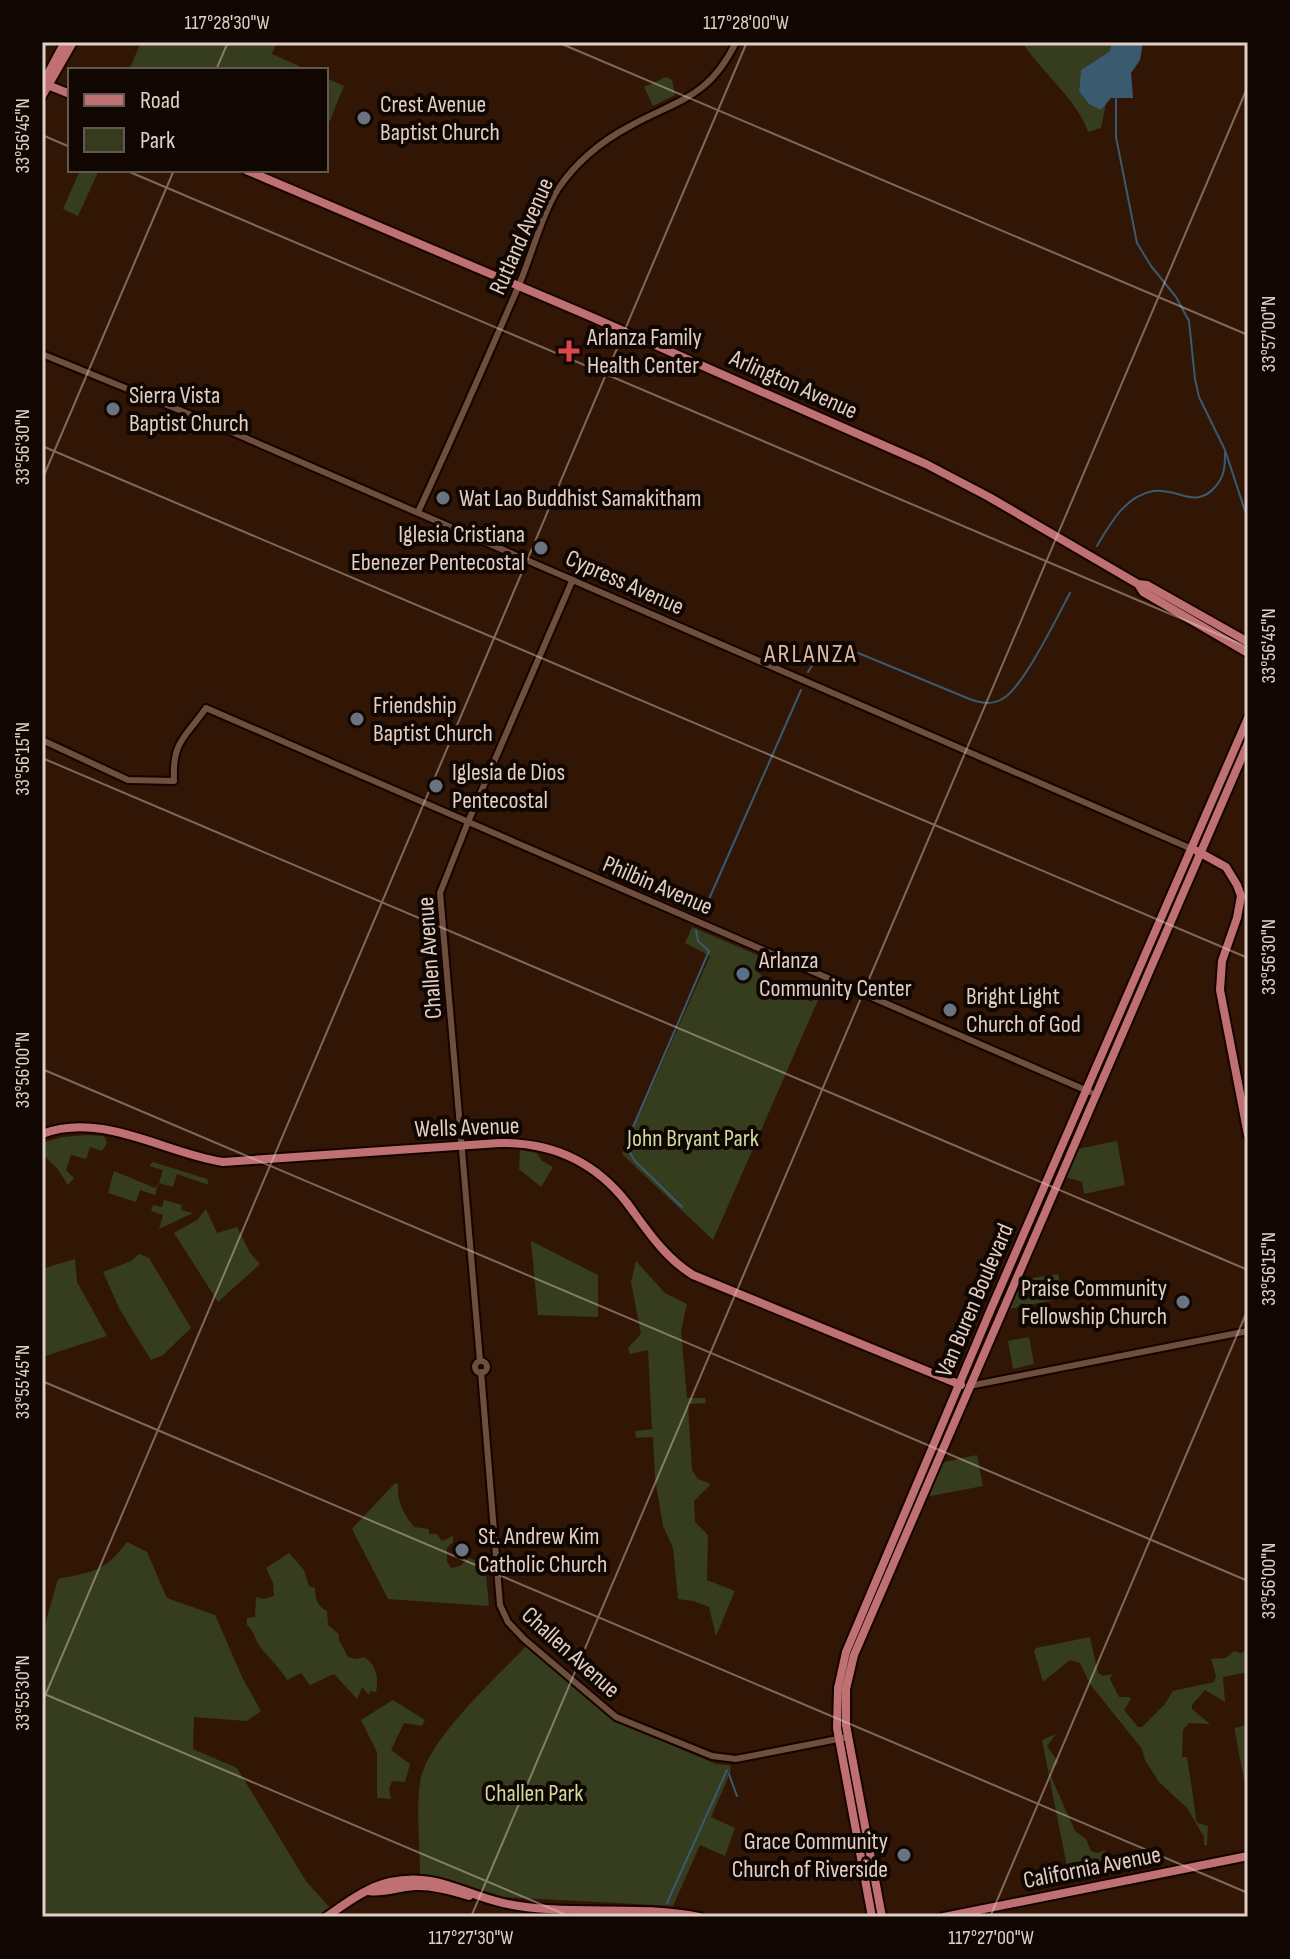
<svg xmlns="http://www.w3.org/2000/svg" width="1290" height="1959" viewBox="0 0 1290 1959" font-family="'Sofia Sans Condensed',sans-serif">
<rect width="100%" height="100%" fill="#311606"/>
<path fill="#363c1e" d="M141,42h136l-5,12 36,16h-179z
M1022,42l3,3 15,-3h71l-1,9 -29,19 -2,21 22,19 5,-6 -5,24 -13,4c-10,-32 -48,-61 -66,-90z
M666,77l6,3 3,15 -22,11 -9,-19z
M326,78l18,8 -18,44z
M80,170h19l-21,46 -15,-7z
M692,927l75,32 -2,5 -3,-1 -4,9 7,7 -1,3 48,20 7,-14 -1,-6 7,2 -112,256 -91,-86 88,-198 -25,-13z
M88,1135l16,1 3,7 -5,8 -12,-4 -4,12 -15,-4 -5,15 8,8 -6,7 -11,-17 -15,-14v-11l20,-6z
M1117,1141l8,44 -41,9 -2,-12 -17,-5 12,-28z
M520,1150l17,3 5,8 11,6 -12,20 -22,-18z
M153,1162l54,17 2,6 -32,-11 -4,13 -14,-4 4,-13 -14,-4z
M114,1171l41,17 3,-4 -3,11 -15,-5 -4,12 -28,-9z
M164,1200l18,5 -1,5 12,3 -34,16 4,-14 -12,-4 2,-6 9,2z
M206,1209l11,24 20,-6 13,26 10,11 -42,38 -44,-69 23,-13z
M531,1241l67,34v42l-60,-2z
M139,1254l10,4 42,70 -28,27 -12,5 -31,-50 -17,-38 28,-11z
M75,1259l2,23 30,54 -65,21v-95l3,6z
M636,1261l29,32 22,11 -6,27 6,67h18l1,5 -18,1 4,66 6,9 13,5 -17,17 1,21 13,13 -1,45 28,11 -19,45 -7,-29 -16,-6 -15,-2 -5,-51 -10,-22 -8,-48 -2,-41 -17,1 -1,-7 17,-2 -4,-79 -18,4 -2,-6 13,-14 -10,-52z
M1058,1274l6,24 -55,11 12,-29z
M1029,1337l5,27 -21,5 -5,-28z
M977,1455l6,31 -58,11 15,-34z
M395,1483l3,1c-1,19 5,28 16,43l15,2v5h8l5,7 11,-5v6l-6,6v13l4,7 9,-2 9,-8 16,7 4,41 -101,-7 -36,-70z
M127,1542l20,10 20,46 48,17 28,64 18,32 -14,10 -53,-4 -1,32 44,19 69,113 32,36h-296v-282l16,-56c37,-8 45,-6 69,-37z
M289,1553l15,17 5,16 6,2c0,10 2,18 12,23l1,14 11,9v6l9,17 8,2 8,-2c12,7 15,21 12,35l-6,-1 -1,4 -7,-8 -5,12 -23,-25 -24,11 -9,-12 -14,7c-8,-13 -17,-21 -26,-32 -7,-8 -5,-15 -14,-23v-7l8,-1 1,-20 7,2 11,-3 -1,-13 -7,-15z
M1090,1637l8,36 5,3 9,-2 -2,5 9,18h10l2,2 -7,11 14,17h4l22,-22 9,-14 41,-9 2,-6 -5,-17 15,-1 8,-7 7,2 7,-3v22l-25,5 2,25 -20,-12 -13,15v4l18,15 -21,-1 -6,7 -1,27h5c3,21 7,41 9,63l2,3 10,3 -1,19h-3v-8l-17,-29 -28,-26 -14,-22 -3,-11 -52,-65 -10,-21 -10,-3 -27,22 -9,-31 2,-3z
M526,1646l88,74 102,44 14,1 1,6 -20,46 24,11 -10,28 -25,-11 -27,61 -169,-9 -56,-18 -28,-4c0,-30 -4,-63 0,-93 6,-41 77,-105 106,-136z
M393,1700l32,20 -3,6 -18,-3 -13,27 19,14 -5,18 -13,-1 -3,8 2,10 -14,-1v-46l-16,-32z
M1248,1724v77l-13,-69v-4z
M1056,1734l-9,12 11,16 -9,10 26,59 11,8 5,12 7,2 7,-3 5,19 5,5 -45,8 -28,-142z"/>
<path fill="#395a6f" d="M1111,42h32l-3,18 -9,13 2,25h-22l-10,12 -12,-6 -10,-13 2,-21 29,-19z"/>
<g fill="none" stroke-linecap="round" stroke-linejoin="round">
<path stroke="#395a6f" stroke-width="2" d="M1116,99v38l21,106 14,23 25,31 13,24 6,58 4,18 26,53 23,70
M1097,546c13,-22 28,-50 56,-55 25,-4 42,20 63,-5 9,-11 9,-20 9,-34
M808,672c9,-16 20,-22 38,-24l126,52c10,3 20,5 30,-1 20,-9 56,-84 68,-106
M702,915l99,-225
M676,1028l33,-77 -11,-10 -2,-11
M675,1030l-45,104 -3,14 8,13 47,46
M729,1774l8,22
M667,1903l60,-133"/>
<defs>
<path id="minor" d="M42,354l169,69 981,426
M418,512c35,-75 68,-151 101,-227 12,-28 23,-71 39,-96 18,-27 44,-48 72,-63 49,-27 79,-28 106,-84
M42,740l86,40 46,1c-2,-40 11,-43 32,-73l884,384
M480,1361l-40,-468 28,-71 105,-243
M475 1367a6 6 0 1 1 12 0a6 6 0 1 1-12 0Z
M481,1372l19,233 8,17 16,17 92,78 96,39 24,3 112,-22
M969,1386l279,-55"/>
<path id="major" d="M45,84l25,10
M42,85l23,-43
M42,96l31,-54
M246,170l341,145 339,149 63,33 149,87 5,8 105,61
M1138,584l9,1 101,57
M1197,851l29,16 11,18 4,11 -4,22 -15,43 -2,29 28,145
M42,1134c60,-23 122,19 181,28l276,-19c52,-1 96,19 128,60 20,27 37,54 66,72l268,110
M369,1891c15,3 34,-6 50,-5 17,0 34,5 50,10
M326,1917c19,-13 41,-30 64,-35 47,-10 72,12 113,21 62,14 133,1 196,14
M872,1917l-35,-189 1,-40 8,-36 145,-343 257,-591
M882,1917l-36,-192v-36l8,-34 394,-912
M944,1917l304,-61"/>
</defs>
<use href="#minor" stroke="#170200" stroke-width="10"/>
<use href="#major" stroke="#170200" stroke-width="12"/>
<use href="#minor" stroke="#6e4f3e" stroke-width="6"/>
<use href="#major" stroke="#be7072" stroke-width="8"/>
</g>
<path fill="none" stroke="#e1cec4" stroke-width="2" stroke-opacity="0.45" d="M557,42l691,293M216,70l12,-28M42,135l28,12M125,170l1123,477M42,446l1206,512M42,480l132,-310M42,758l1206,512M42,1069l1206,512M42,1381l1206,512M42,1693l529,224M42,1703l705,-1661M471,1917l777,-1831M990,1917l258,-608"/>
<g fill="#6b7280" stroke="#100602" stroke-width="3">
<circle cx="364" cy="118" r="8"/>
<circle cx="113" cy="409" r="8"/>
<circle cx="443" cy="498" r="8"/>
<circle cx="541" cy="548" r="8"/>
<circle cx="357" cy="719" r="8"/>
<circle cx="436" cy="786" r="8"/>
<circle cx="950" cy="1010" r="8"/>
<circle cx="1183" cy="1302" r="8"/>
<circle cx="462" cy="1550" r="8"/>
<circle cx="904" cy="1855" r="8"/>
</g>
<path fill="#e0444e" stroke="#100602" stroke-width="3" d="M565 339h8v8h8v8h-8v8h-8v-8h-8v-8h8z"/>
<circle fill="#5c6f8a" stroke="#100602" stroke-width="3" cx="743" cy="974" r="8"/>
<g text-anchor="middle" stroke-width="8" stroke-linejoin="round" paint-order="stroke">
<g font-size="24" fill="#e1cec4" stroke="#100602" text-anchor="start">
<text x="380" y="112">Crest Avenue<tspan x="380" dy="28">Baptist Church</tspan></text>
<text x="587" y="345">Arlanza Family<tspan x="587" dy="28">Health Center</tspan></text>
<text x="129" y="403">Sierra Vista<tspan x="129" dy="28">Baptist Church</tspan></text>
<text x="459" y="506">Wat Lao Buddhist Samakitham</text>
<text x="525" y="542" text-anchor="end">Iglesia Cristiana<tspan x="525" dy="28">Ebenezer Pentecostal</tspan></text>
<text x="373" y="713">Friendship<tspan x="373" dy="28">Baptist Church</tspan></text>
<text x="452" y="780">Iglesia de Dios<tspan x="452" dy="28">Pentecostal</tspan></text>
<text x="759" y="968">Arlanza<tspan x="759" dy="28">Community Center</tspan></text>
<text x="966" y="1004">Bright Light<tspan x="966" dy="28">Church of God</tspan></text>
<text x="1167" y="1296" text-anchor="end">Praise Community<tspan x="1167" dy="28">Fellowship Church</tspan></text>
<text x="478" y="1544">St. Andrew Kim<tspan x="478" dy="28">Catholic Church</tspan></text>
<text x="888" y="1849" text-anchor="end">Grace Community<tspan x="888" dy="28">Church of Riverside</tspan></text>
</g>
<g font-size="24" fill="#e1cec4" stroke="#100602">
<text transform="translate(521 236) rotate(-66)" y="8">Rutland Avenue</text>
<text transform="translate(794 384) rotate(24)" y="8">Arlington Avenue</text>
<text transform="translate(625 582) rotate(24)" y="8">Cypress Avenue</text>
<text transform="translate(658 885) rotate(23)" y="8">Philbin Avenue</text>
<text transform="translate(429 958) rotate(-94)" y="8">Challen Avenue</text>
<text transform="translate(467 1127) rotate(-2)" y="8">Wells Avenue</text>
<text transform="translate(974 1300) rotate(-67)" y="8">Van Buren Boulevard</text>
<text transform="translate(571 1652) rotate(42)" y="8">Challen Avenue</text>
<text transform="translate(1092 1867) rotate(-11)" y="8">California Avenue</text>
</g>
<g font-size="24" fill="#cddb9e" stroke="#100602">
<text x="693" y="1146">John Bryant Park</text>
<text x="534" y="1801">Challen Park</text>
</g>
<g font-size="26" letter-spacing="2" fill="#dcb8a4" stroke="#100602">
<text x="811" y="662">ARLANZA</text>
</g>
</g>
<rect width="1290" height="1959" fill="none" stroke="#100602" stroke-width="88"/>
<rect x="68" y="68" width="260" height="104" fill="#100602" stroke="#645650" stroke-width="2"/>
<rect x="84" y="94" width="40" height="12" fill="#be7072" stroke="#645650" stroke-width="2"/>
<text x="140" y="108" font-size="24" fill="#e1cec4">Road</text>
<rect x="84" y="128" width="40" height="24" fill="#363c1e" stroke="#645650" stroke-width="2"/>
<text x="140" y="148" font-size="24" fill="#e1cec4">Park</text>
<rect x="44" y="44" width="1202" height="1871" fill="none" stroke="#e1cec4" stroke-width="3"/>
<g font-size="20" text-anchor="middle" fill="#e1cec4">
<text x="227" y="29">117°28'30"W</text>
<text x="746" y="29">117°28'00"W</text>
<text transform="translate(22 136) rotate(-90)" y="7">33°56'45"N</text>
<text transform="translate(1268 334) rotate(-90)" y="7">33°57'00"N</text>
<text transform="translate(22 447) rotate(-90)" y="7">33°56'30"N</text>
<text transform="translate(1268 646) rotate(-90)" y="7">33°56'45"N</text>
<text transform="translate(22 759) rotate(-90)" y="7">33°56'15"N</text>
<text transform="translate(1268 957) rotate(-90)" y="7">33°56'30"N</text>
<text transform="translate(22 1070) rotate(-90)" y="7">33°56'00"N</text>
<text transform="translate(1268 1269) rotate(-90)" y="7">33°56'15"N</text>
<text transform="translate(22 1382) rotate(-90)" y="7">33°55'45"N</text>
<text transform="translate(1268 1581) rotate(-90)" y="7">33°56'00"N</text>
<text transform="translate(22 1693) rotate(-90)" y="7">33°55'30"N</text>
<text x="471" y="1944">117°27'30"W</text>
<text x="991" y="1944">117°27'00"W</text>
</g>
</svg>
